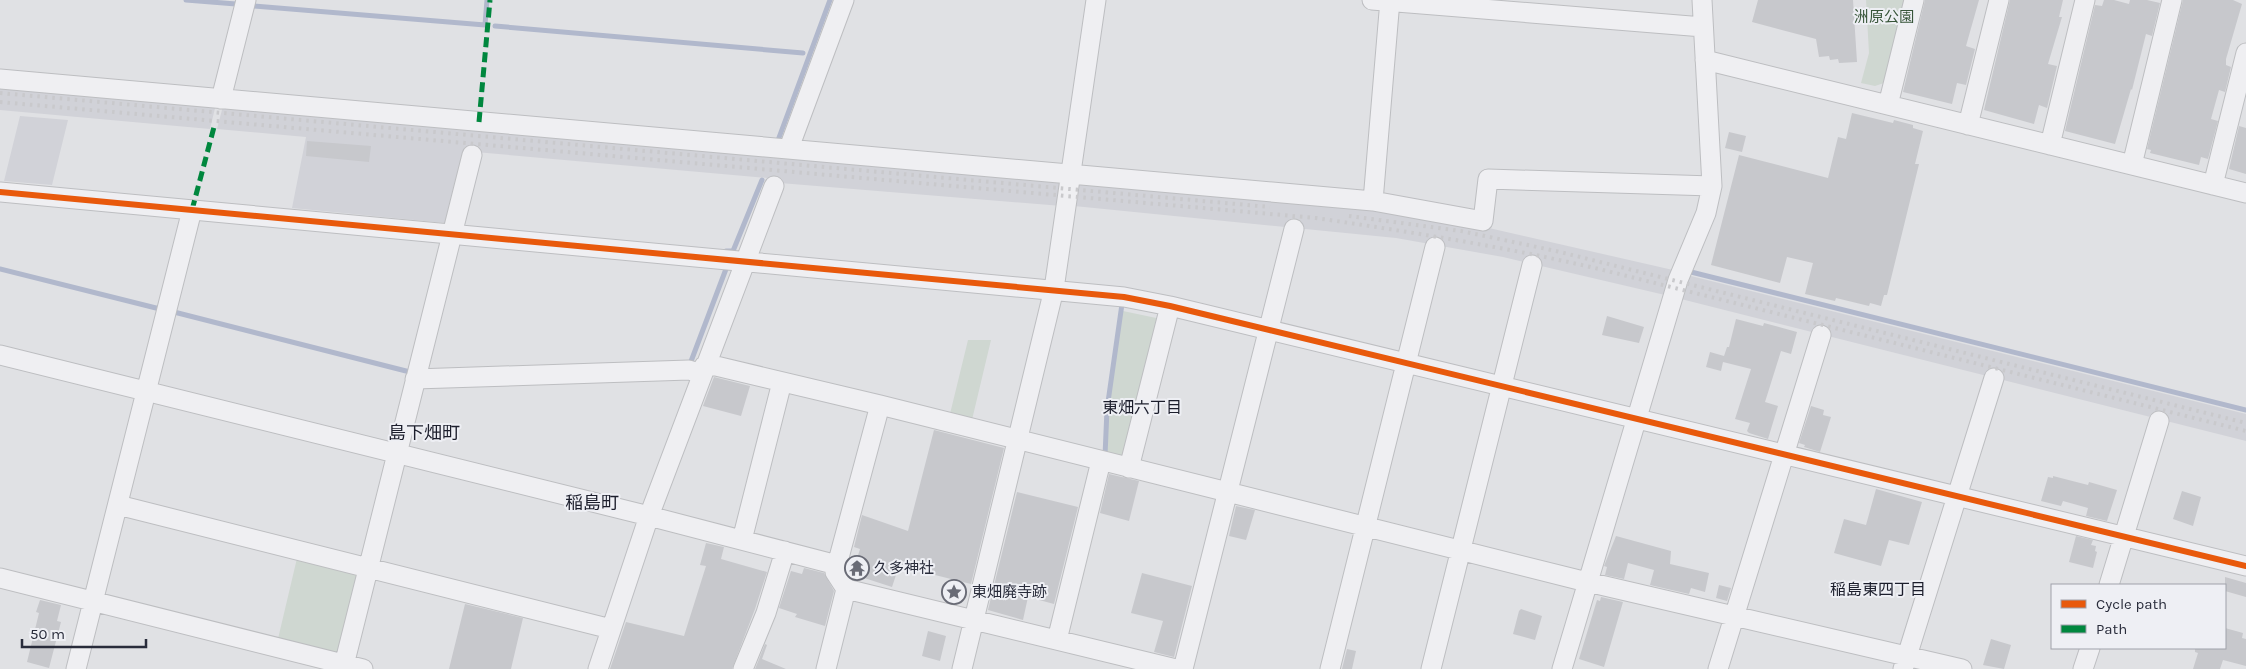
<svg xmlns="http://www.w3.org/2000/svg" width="2246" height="669" viewBox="0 0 2246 669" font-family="Karla,'Noto Sans JP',sans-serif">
<rect width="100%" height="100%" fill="#e0e1e4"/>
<path fill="#d1d2d8" d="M0,84l216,20 -6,25 -210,-19z
M223,106l838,71 1,29 -282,-23 -12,-5 -304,-27 -19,72 -153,-15 14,-71 -89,-8z
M20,116l48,4 -16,65 -48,-4z
M1078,179l265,25 146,24 184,42 -8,25 -162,-38 -107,-19 -322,-32z
M1687,275l559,139v27l-565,-142z"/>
<path fill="#cfd7d1" d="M1866,0h38l-20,83 -9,3 -14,-3 8,-30z
M1123,311l38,8 -35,145 -19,-7 1,-47z
M968,340h23l-20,84 -22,-6z
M298,554l64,21 -21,77 -7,5 -57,-14z"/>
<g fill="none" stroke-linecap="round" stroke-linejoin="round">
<path stroke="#b1b8cc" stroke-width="5" d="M186,0l50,4
M253,6l232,19 2,-25
M495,26l308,27
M777,143l53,-143
M726,251h7l29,-71
M0,269l160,40
M1691,272l555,138
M174,312l236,60
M690,364l36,-95
M1105,456l2,-47 15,-105h-3"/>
</g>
<path fill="#c7c8cc" d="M1758,0h95l4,62 -18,1 -1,-4 -8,1 -1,-4 -10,1 -3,-18 -64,-17z
M1925,0h54l-13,46 9,3 -9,36 -9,-2 -5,21 -49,-12z
M2010,0h53l-4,17h3l-14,47 9,2 -10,42 -8,-3 -5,19 -50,-14z
M2104,0h10l15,4 1,-4h17l13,3 -8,33 -6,-2 -14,56 -1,-1 -16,55 -50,-13 30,-126 7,1z
M2183,0h50l9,4 -16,55v6l5,2 -6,25 -6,-2 -8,29 7,2 -10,38 -7,-2 -2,8 -49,-12 1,-3 -4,-1z
M1852,113l41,10 1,-3 19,5v3l10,3 -8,33h4l-32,131h-3l-3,11 -11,-3 -1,3 -33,-8 -1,3 -30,-7 8,-31 -26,-6 -7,26 -69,-18 28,-110 89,23 10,-41 8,2z
M2239,126l7,2v46l-17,-5z
M1729,132l17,4 -4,16 -17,-4z
M307,141l64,5 -2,16 -63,-6z
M1607,316l37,11 -5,16 -37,-8z
M1736,319l27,7 1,-3 33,9 -6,22 -10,-3 -16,51 13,4 -10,33 -19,-6 -2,-2 3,-8 -15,-4 16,-50 -28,-7 -2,9 -15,-4 4,-15 14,4 3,-9h2z
M714,377l36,9 -9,30 -38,-10z
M1811,406l13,4 -1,5 8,2 -11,35 -16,-5 1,-2 -6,-2z
M934,430l70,18 -33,136 -72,-18 -7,21 -40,-13 8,-25 -6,-2 8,-32 46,16z
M1109,474l30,7 -10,40 -29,-8z
M2053,476l35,9 1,-3 28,8 -10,31 -21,-5 2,-8 -25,-7 -2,5 -20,-5 7,-24 5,1z
M1876,489l46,13 -13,43 -20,-5 -8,26 -47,-13 10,-34 22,6z
M2182,491l19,6 -8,29 -20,-7z
M1017,492l61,15 -24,97 -26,-7 -5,23 -35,-10z
M1236,506l19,4 -9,30 -17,-4z
M1616,536l55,15 -1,13 39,9 -4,19 -14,-4 -2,6 -39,-9 4,-15 -26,-7 -4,16 -19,-4 2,-8 -3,-1z
M2076,536l17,4 -2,5 5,1 -1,5 2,1 -4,16 -24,-6z
M706,543l18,4 -3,12 46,13 -12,37 -23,60h-122l16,-47 58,14 22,-70 -6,-1z
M804,568l20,5 10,18 -9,35 -30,-9 2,-3 -18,-6 12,-37 11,3z
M1142,573l50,13 -18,71 -20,-5 9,-31 -32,-8z
M2225,577l21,6v14l-21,-6z
M1719,585l12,3 -4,13 -11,-3z
M1601,597l22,5 -19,65 -25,-8 18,-59 3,1z
M40,600l21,5 -4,16 4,1 -12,46 -22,-6 12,-49 -3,-1z
M465,604l58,14 -12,51h-62z
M1521,609l21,7 -7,24 -22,-6 6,-23z
M2225,628l18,5 -1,5 4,1v27l-23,-6 -3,9h-27l5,-16 -3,-1v-4h30z
M928,631l18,5 -6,25 -18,-5z
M1991,639l20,6 -7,24 -21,-4z
M765,644l2,1 -5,14 24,10h-31z
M1347,649l9,2 -4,18h-10z"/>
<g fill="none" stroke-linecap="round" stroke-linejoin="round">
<defs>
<path id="minor" d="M1372,0l331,27
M1705,60l541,133
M0,79l1373,122 110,20 5,-42 224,7
M221,99l25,-99
M1888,105l26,-105
M1968,125l31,-125
M2050,145l35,-145
M789,148l55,-148
M2132,165l40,-165
M2213,185l33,-132
M0,192l1124,105 46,9 1076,260
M1373,201l17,-201
M0,355l649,161 188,49 -2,7 11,17 330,80
M704,366h12l164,39 699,175 383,89
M415,379l274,-9 13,4
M1129,468l41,-162
M118,505l493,124
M742,540l40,-158
M837,565l43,-160
M0,578l363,91
M2109,585l50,-164
M1057,640l44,-179
M76,669l116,-459
M343,669l129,-514
M598,669l51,-153 125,-330
M743,669l23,-56 19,-62
M826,669l20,-80
M962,669l92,-380 42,-289
M1183,669l111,-440
M1330,669l105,-422
M1431,669l101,-404
M1562,669l116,-389 28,-67 6,-27 -10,-186
M1718,669l103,-334
M1903,669l91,-291
M2083,669l7,-21"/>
</defs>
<use href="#minor" stroke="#bdbec1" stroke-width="21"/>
<use href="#minor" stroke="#efeff2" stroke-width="19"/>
<path stroke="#c9c9cc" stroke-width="4" stroke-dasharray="2.5 5" stroke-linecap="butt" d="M0,93l1270,114
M0,102l1316,116c95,14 190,29 283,51l647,162
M1349,216l112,15 95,20 690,172"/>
<path stroke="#00873e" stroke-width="5" stroke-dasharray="10 5" stroke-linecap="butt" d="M479,122l11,-122
M192,210l22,-83"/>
<defs>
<path id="cycleway" d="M0,192l1124,105 46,9 1076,260"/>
</defs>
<use href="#cycleway" stroke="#eeeff4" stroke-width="9"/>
<use href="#cycleway" stroke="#e8590c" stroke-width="6"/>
</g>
<defs>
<symbol id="temple-ring" viewBox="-11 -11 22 22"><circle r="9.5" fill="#eeeff4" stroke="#696b76" stroke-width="1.5"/><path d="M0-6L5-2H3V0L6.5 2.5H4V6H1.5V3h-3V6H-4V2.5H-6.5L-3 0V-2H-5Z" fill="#696b76"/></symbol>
<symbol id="sight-ring" viewBox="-11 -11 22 22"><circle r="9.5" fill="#eeeff4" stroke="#696b76" stroke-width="1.5"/><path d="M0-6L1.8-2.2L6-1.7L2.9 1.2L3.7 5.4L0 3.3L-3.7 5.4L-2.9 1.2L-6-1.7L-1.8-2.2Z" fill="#696b76"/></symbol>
</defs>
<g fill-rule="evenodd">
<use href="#temple-ring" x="843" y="554" width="28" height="28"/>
<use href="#sight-ring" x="940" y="578" width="28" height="28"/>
</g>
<g text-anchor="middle" stroke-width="4" stroke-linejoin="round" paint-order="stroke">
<g font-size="15" fill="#385539" stroke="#eeeff4">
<text x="1884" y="22">洲原公園</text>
</g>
<g font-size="15" fill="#292c3b" stroke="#eeeff4" text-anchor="start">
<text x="874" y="573">久多神社</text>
<text x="972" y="597">東畑廃寺跡</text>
</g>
<g font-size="16" fill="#1c1e2c" stroke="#eeeff4">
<text x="1142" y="413">東畑六丁目</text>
<text x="1878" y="595">稲島東四丁目</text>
</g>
<g font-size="18" fill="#1c1e2c" stroke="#eeeff4">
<text x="424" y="439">島下畑町</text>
<text x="592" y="509">稲島町</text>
</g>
</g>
<rect x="2051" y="584" width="175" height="65" fill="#eeeff4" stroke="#9fa1aa"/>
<rect x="2061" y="600" width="25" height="8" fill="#e8590c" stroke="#9fa1aa"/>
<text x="2096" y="609" font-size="15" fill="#292c3b">Cycle path</text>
<rect x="2061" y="625" width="25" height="8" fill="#00873e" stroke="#9fa1aa"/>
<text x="2096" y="634" font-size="15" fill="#292c3b">Path</text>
<path d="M22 639v8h124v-8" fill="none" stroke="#292c3b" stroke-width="2.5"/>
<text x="30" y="639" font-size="15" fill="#292c3b" stroke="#eeeff4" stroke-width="4" paint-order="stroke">50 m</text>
</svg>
